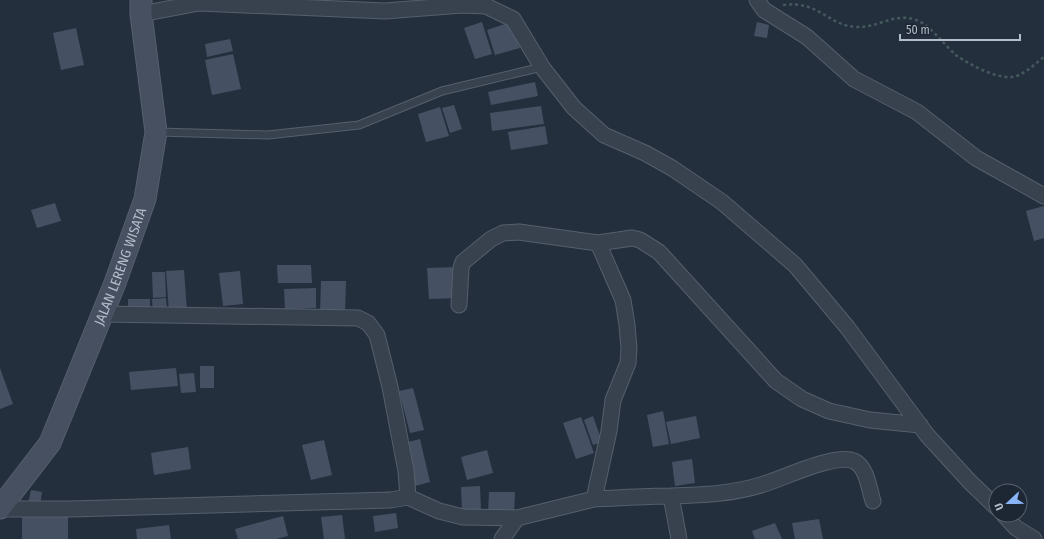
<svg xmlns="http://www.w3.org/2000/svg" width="1044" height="539" viewBox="0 0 1044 539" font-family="'Fira Sans Condensed',sans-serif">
<rect width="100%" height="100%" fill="#242f3e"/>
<path fill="#455162" d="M482,22l10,32 -17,5 -11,-31z
M511,22l9,26 -25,7 -8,-25z
M757,22l12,3 -2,13 -13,-2z
M76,28l8,37 -23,5 -8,-37z
M230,39l3,12 -26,6 -2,-13z
M233,54l8,35 -29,6 -7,-35z
M535,82l3,14 -47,9 -3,-13z
M454,105l8,24 -12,4 -8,-25z
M541,106l3,18 -52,7 -2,-18z
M440,107l9,29 -23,6 -8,-28z
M545,126l3,18 -37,6 -3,-18z
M55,203l6,18 -24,7 -6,-18z
M1044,206v32l-10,3 -8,-30z
M277,265h34l1,18h-34z
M458,267l1,31 -30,1 -2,-31z
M184,270l3,41 -18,1 -3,-41z
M240,271l3,33 -20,2 -4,-33z
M152,272h13l1,25 -13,1z
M321,281h25l-1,32h-25z
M316,288v20l-31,1 -1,-20z
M166,298l1,14 -14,1 -1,-14z
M128,299h22v14h-22z
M200,366h14v22h-14z
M0,368l13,36 -13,5z
M176,368l2,18 -47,4 -2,-18z
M194,373l2,19 -15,1 -2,-19z
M413,388l11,42 -14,3 -11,-42z
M663,411l6,33 -16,3 -6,-32z
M593,416l9,26 -9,3 -9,-25z
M696,416l4,22 -29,6 -5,-22z
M581,417l13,36 -18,6 -13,-36z
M420,439l10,43 -15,4 -11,-43z
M324,440l8,35 -21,5 -9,-35z
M188,447l3,22 -37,6 -3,-22z
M487,450l6,23 -26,7 -6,-23z
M692,459l3,24 -20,3 -3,-24z
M480,486l1,24 -19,1 -1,-24z
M31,490l11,2 -2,14 -12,-2z
M489,492h26l-1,21h-26z
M396,513l2,15 -23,4 -2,-16z
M22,515h46v24h-46z
M342,515l3,24h-21l-3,-22z
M283,516l5,20 -12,3h-38l-3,-10z
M819,519l4,20h-28l-3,-16z
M775,523l7,16h-27l-3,-8z
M169,525l2,14h-34l-1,-10z"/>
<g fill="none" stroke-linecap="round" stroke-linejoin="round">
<defs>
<path id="service" d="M158,132l110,3 91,-10 83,-34 100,-24"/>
<path id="minor" d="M757,0l7,10 43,27 47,42 63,33 59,46 68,38
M141,14l58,-11 186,8 77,-6 24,1 27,13 29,48 32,41 30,27 41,18 27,15 50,34 73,63 52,62 80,108 43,47 26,25
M459,305l2,-37 2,-6 28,-23 12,-6 16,-1 79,11 34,-5 8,2 19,12 117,129 26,18 27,12 41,9 50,5
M103,314l255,4 10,5 9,12 13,52 16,84 2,26 31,14 24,6 54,1
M671,496l8,43
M594,499c26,-1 51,-3 77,-3 32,-1 62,-2 93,-12 20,-6 71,-31 90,-23 13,6 15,28 19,40
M0,509h70l321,-9 17,-3
M1004,515l12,13 18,11
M502,539l15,-21 77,-19 15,-68 4,-31 15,-37 1,-15 -2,-23 -4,-25 -25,-57"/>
<g id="secondary">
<path id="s1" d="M0,508l50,-65 65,-160 30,-84 11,-67 -15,-118v-14"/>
</g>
</defs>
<use href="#service" stroke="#565f6c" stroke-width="9"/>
<use href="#minor" stroke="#565f6c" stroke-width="17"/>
<use href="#secondary" stroke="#565f6c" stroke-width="23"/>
<path stroke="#44595c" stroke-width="2.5" stroke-dasharray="3 3" stroke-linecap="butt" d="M783,5c36,-5 45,21 74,22 21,1 38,-15 59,-7 10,3 19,14 26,21 5,5 10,11 15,15 14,9 45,27 62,19 9,-4 17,-12 25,-18"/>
<use href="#service" stroke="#38414e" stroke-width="7"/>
<use href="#minor" stroke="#38414e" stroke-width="15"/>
<use href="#secondary" stroke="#465061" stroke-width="21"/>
</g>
<g text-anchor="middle" stroke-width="3" stroke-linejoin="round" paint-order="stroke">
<g font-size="14" fill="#b4bcc9" stroke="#1d2633">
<text dy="5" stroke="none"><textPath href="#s1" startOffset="272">JALAN LERENG WISATA</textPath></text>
</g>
</g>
<g transform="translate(1008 503) rotate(248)"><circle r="19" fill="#1d2633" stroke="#59626f"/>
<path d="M0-3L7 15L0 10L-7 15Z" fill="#8ab4f8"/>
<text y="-6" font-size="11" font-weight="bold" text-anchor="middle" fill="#b4bcc9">U</text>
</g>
<path d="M900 34v6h120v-6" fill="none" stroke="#b4bcc9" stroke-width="2"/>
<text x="906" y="34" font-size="12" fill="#b4bcc9" stroke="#1d2633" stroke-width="3" paint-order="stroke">50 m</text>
</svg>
